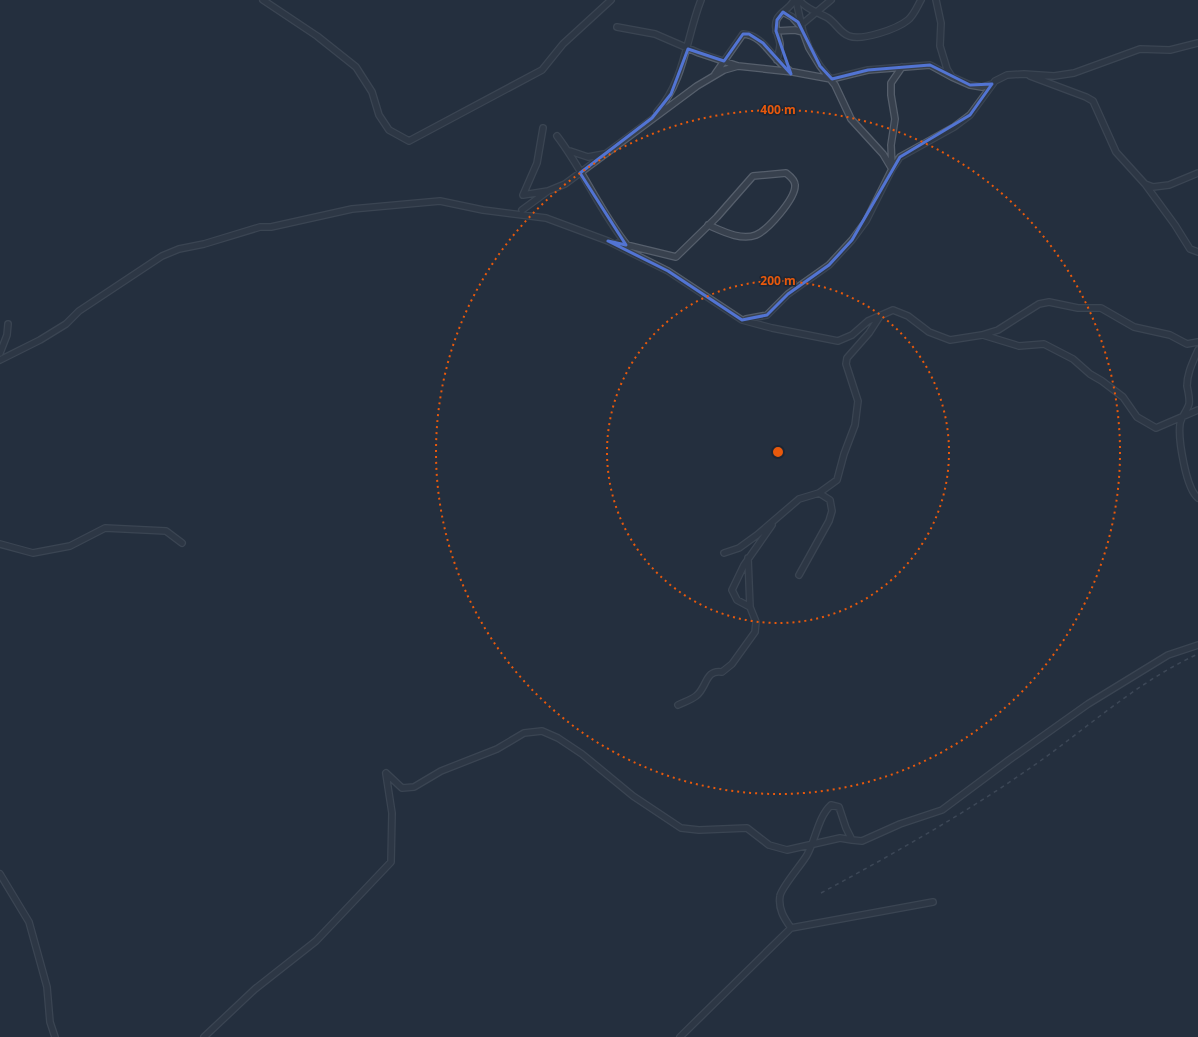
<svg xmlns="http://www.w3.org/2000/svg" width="1198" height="1037" viewBox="0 0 1198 1037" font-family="'Noto Sans',sans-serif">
<rect width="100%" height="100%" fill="#242f3e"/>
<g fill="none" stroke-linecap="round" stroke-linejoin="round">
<defs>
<path id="street" d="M263,0l54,36 39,31 16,25 7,23 10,15 20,11 133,-71 21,-26 48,-44
M796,0l7,32 6,16 11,18 15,19 16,34 32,35 9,15
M799,0c8,10 19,12 29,18 8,5 12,15 21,18 13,5 48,-7 59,-16 6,-5 9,-13 13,-20
M936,0l5,23 -1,23 7,23 5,8 18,8 12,2 10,-3
M783,12l9,5 9,10
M801,25l30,-25
M617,27l38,7 44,19 39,13
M776,31l19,-1 8,2
M777,60c1,-5 3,-11 3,-16 -1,-9 -7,-16 -3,-25 4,-8 14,-11 17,-19
M715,74l28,-40c21,1 29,26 46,36
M1030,76l56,21 7,4 23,51 29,32 8,3 16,-2 29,-12
M657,112c28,-32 29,-74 44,-112
M557,136c26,34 43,75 70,109
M570,151l18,6 16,-3
M892,167l-1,-22 4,-26 -4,-24v-12l11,-16
M1145,184l30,41 15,24 8,3
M548,191l17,-7 132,-98 27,-16 14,-4 55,6 38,7 37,-9 62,-5 22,12
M522,210l26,-19 -25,4 14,-32 6,-35
M618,243l58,14 41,-40 36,-41 33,-3c4,3 9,7 9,12 1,13 -27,45 -39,50 -15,6 -34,-4 -48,-10
M746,319l21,-4 21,-21 41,-29 23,-25 14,-19 26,-52 8,-12 54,-30 16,-12 25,-34 12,-6 17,-1 30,2 20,-3 66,-24 30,1 28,-7
M983,335l36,11 25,-2 29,15 17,15 12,7 21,16 14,20 19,11 42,-18
M1198,350c-5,12 -11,23 -11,36 1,5 3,13 2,18 -2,7 -8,13 -9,20 -2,15 6,65 18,74
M0,353l7,-18 1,-11
M0,360l40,-20 26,-16 13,-13 83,-55 17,-7 25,-5 56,-17h11l81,-18 88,-8 43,9 63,8 62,23 60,30 74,49 30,8 66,13 14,-6 16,-14 25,-11 15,6 21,16 21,8 32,-5 16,-5 41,-26 10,-2 29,6h23l33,19 36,8 17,9 11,-2
M0,544l33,9 37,-7 35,-18 61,3 16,12
M724,553l15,-5 18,-13 42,-36 20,-6 18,-13 7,-26 11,-29 3,-24 -12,-37 1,-6 22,-25 11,-17
M748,558l2,49
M799,575l30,-54 3,-10 -2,-11 -11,-7
M678,705c6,-3 13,-5 18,-9 11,-8 9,-27 26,-24l10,-8 23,-32 1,-10 -6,-15 -13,-7 -5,-10 12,-25 28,-40
M386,773l16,15 12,-1 27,-16 56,-22 27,-16 18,-2 16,7 24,16 51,42 48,32 18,2 48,-2 22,17 18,5 53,-12 12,2
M0,874l29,48 18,65 3,35 5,15
M791,928l142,-26
M204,1037l51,-48 61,-48 75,-79 1,-49 -6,-39
M680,1037l111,-109c-7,-10 -13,-19 -11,-32 1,-8 22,-32 27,-41 9,-16 11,-38 24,-50l8,2 7,21 6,12 10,1 38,-17 42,-14 67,-50 79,-56 80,-49 30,-10"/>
</defs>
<use href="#street" stroke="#565f6c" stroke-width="8"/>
<use href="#street" stroke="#38414e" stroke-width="5.5"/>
<path stroke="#5a6575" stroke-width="1.5" stroke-dasharray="4 4" stroke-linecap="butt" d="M821,893c76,-41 152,-84 222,-134 51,-37 98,-79 155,-105"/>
</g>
<path d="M0 0H1198V1037H0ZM783,12l15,10 22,44 12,13 36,-9 62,-5 40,20 22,-1 -22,31 -70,42 -48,83 -23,25 -41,29 -21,21 -25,5 -74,-49 -60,-30 18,4 -46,-72 72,-55 19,-24 17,-45 36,12 19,-27h6l14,9 28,31 -15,-43 1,-11z" fill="#242f3e" fill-opacity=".55" fill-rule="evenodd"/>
<path fill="none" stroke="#5274d3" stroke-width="3" stroke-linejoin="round" d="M783,12l15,10 22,44 12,13 36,-9 62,-5 40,20 22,-1 -22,31 -70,42 -48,83 -23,25 -41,29 -21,21 -25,5 -74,-49 -60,-30 18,4 -46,-72 72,-55 19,-24 17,-45 36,12 19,-27h6l14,9 28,31 -15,-43 1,-11z"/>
<g fill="none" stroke="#e8590c" stroke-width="2" stroke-dasharray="2 4">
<circle cx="778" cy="452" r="171"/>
<circle cx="778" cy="452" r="342"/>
</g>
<circle cx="778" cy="452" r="6" fill="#e8590c" stroke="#1d2633" stroke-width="2"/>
<g font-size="12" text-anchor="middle" font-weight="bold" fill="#e8590c" stroke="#1d2633" stroke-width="3" stroke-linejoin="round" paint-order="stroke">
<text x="778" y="114">400 m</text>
<text x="778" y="285">200 m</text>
</g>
</svg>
